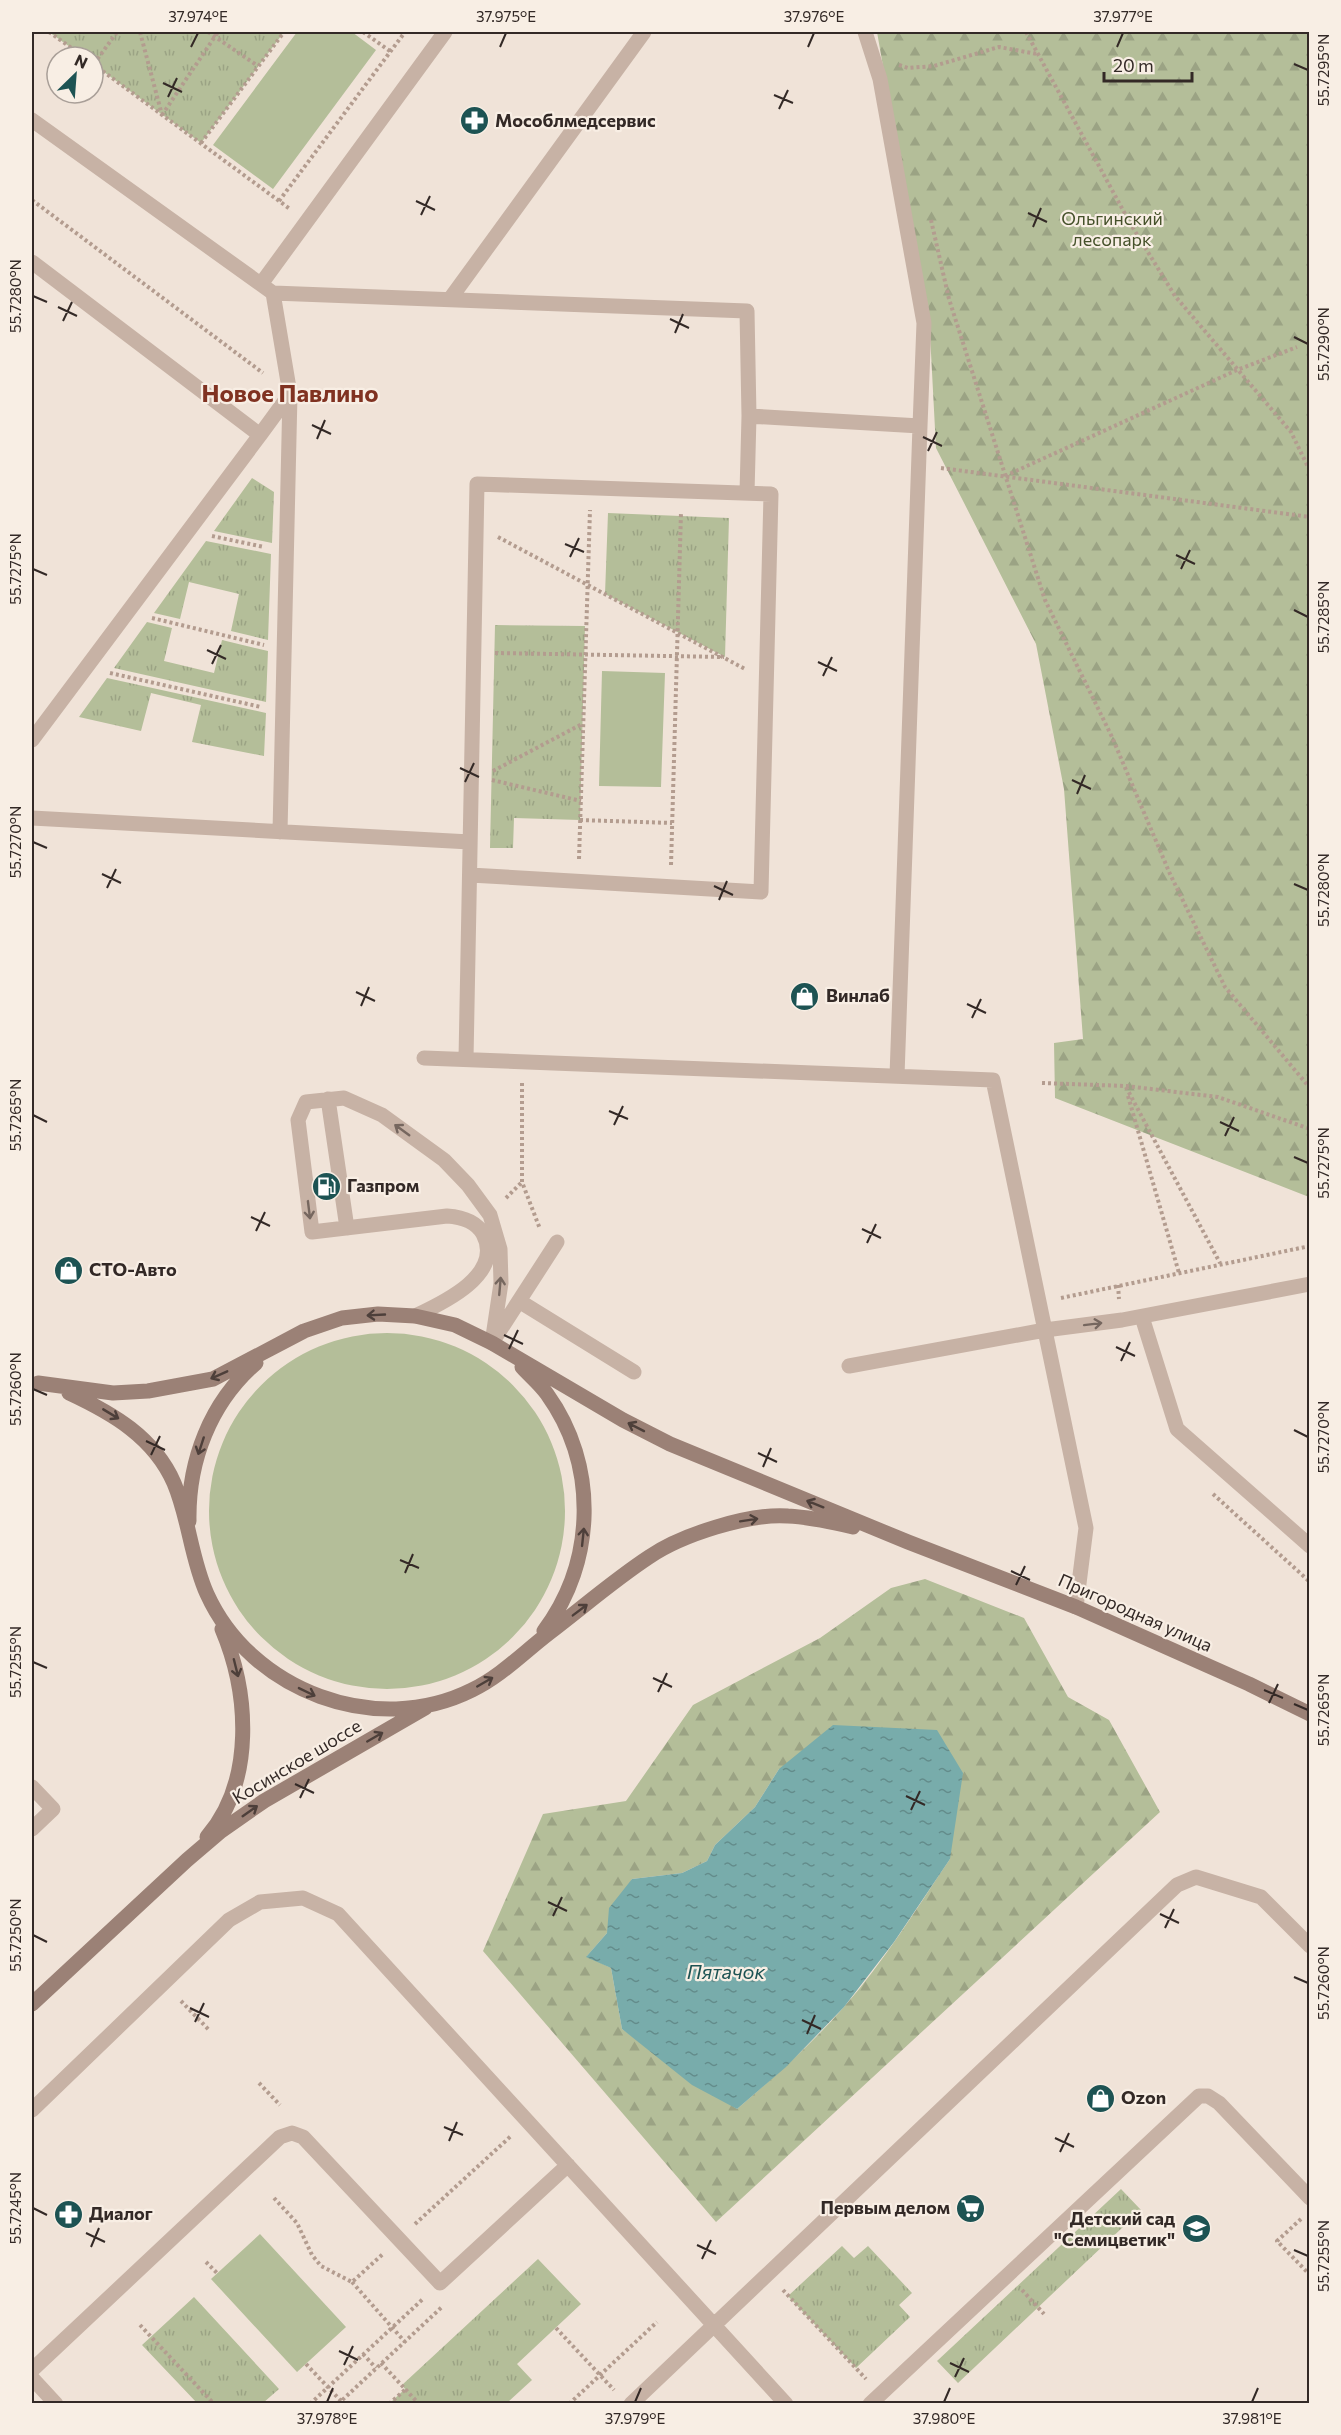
<svg xmlns="http://www.w3.org/2000/svg" width="1341" height="2435" viewBox="0 0 1341 2435" font-family="Commissioner,sans-serif">
<defs>
<pattern id="forest-firs" width="22" height="20" patternUnits="userSpaceOnUse" patternTransform="scale(1.5)"><rect width="22" height="20" fill="#b4be99"/><path d="M5 1l3.5 6h-7zM16 11l3.5 6h-7z" fill="#9ba384"/></pattern>
<pattern id="park-tufts" width="24" height="20" patternUnits="userSpaceOnUse" patternTransform="scale(1.5)"><rect width="24" height="20" fill="#b4be99"/><path d="M3 7l-1-3M5 7V3M7 7l1-3M15 17l-1-3M17 17v-4M19 17l1-3" fill="none" stroke="#9ba384"/></pattern>
<pattern id="water-ripples" width="26" height="14" patternUnits="userSpaceOnUse" patternTransform="scale(1.5)"><rect width="26" height="14" fill="#78acab"/><path d="M2 4q2-2 4 0t4 0M15 11q2-2 4 0t4 0" fill="none" stroke="#638c8b"/></pattern>
</defs>
<rect width="100%" height="100%" fill="#f0e3d8"/>
<path fill="#b4be99" d="M297,32h55l24,18 -103,139 -60,-44z
M602,671l63,2 -4,114 -62,-1z
M209 1511a178 178 0 1 1 356 0a178 178 0 1 1-356 0Z
M260,2234l86,93 -49,45 -86,-93z"/>
<path fill="url(#forest-firs)" fill-rule="evenodd" d="M877,32h432v1165l-254,-99 -1,-55 29,-4 -19,-250 -28,-145 -100,-196 -6,-114z
M925,1579l99,39 44,79 41,23 51,92 -444,410 -233,-271 60,-137 83,-13 67,-96 127,-67 71,-50zM779,1769l171,90c-34,50 -66,103 -107,149 -32,37 -69,69 -106,101l-115,-80 -11,-61 -24,-12 20,-23 25,-54 50,-6 25,-12 8,-16 40,-38z"/>
<path fill="url(#park-tufts)" d="M49,32h235l-83,111 -108,-79v-7h-9z
M252,478l22,14 -2,51 -58,-12z
M608,513l121,5 -4,139 -120,-63z
M206,541l65,13 -3,86 -37,-9 8,-37 -50,-12 -9,37 -26,-6z
M147,622l25,6 -8,33 50,12 8,-33 46,11 -2,51 -152,-34z
M495,625l90,1 -5,194 -66,-2 -1,30h-23z
M107,678l159,35 -2,43 -72,-14 9,-37 -50,-12 -10,38 -62,-14z
M1121,2189l20,21 -183,173 -21,-22z
M842,2246l12,12 14,-12 44,47 -13,12 11,12 -54,51 -68,-72z
M538,2259l43,45 -64,60 15,16 -25,23h-117l15,-14 -3,-4z
M194,2297l85,92 -16,14h-66l-55,-58z"/>
<path fill="url(#water-ripples)" d="M833,1725l104,5 26,43 -13,86 -56,83 -50,65 -58,60 -49,42 -45,-24 -70,-56 -11,-61 -25,-11 21,-24 2,-25 23,-29 50,-6 25,-12 8,-16 40,-38 24,-38z"/>
<g fill="none" stroke-linecap="round" stroke-linejoin="round">
<path stroke="#b39c8f" stroke-width="4" stroke-dasharray="3 3" stroke-linecap="butt" d="M49,32l35,25
M140,32l22,83
M208,32l50,34
M363,32l27,19
M1026,32l104,191 45,73 116,136 19,39
M93,64l197,145
M94,64l23,-32
M899,65l9,3 26,-2 65,-19 38,7
M162,115l56,-83
M201,143l83,-111
M32,200l231,173
M279,201l126,-169
M931,220l18,79 96,301 67,137 58,137 55,113 85,101
M941,468l369,49
M1005,476l232,-106 60,-23
M212,536l52,11
M498,537l247,132
M152,618l112,27
M495,653l229,4
M110,673l151,34
M493,771l89,-47
M492,780l89,21
M580,820l92,3
M579,859l11,-349
M671,865l10,-353
M522,1083v99l18,47
M1042,1083l84,3 92,11 92,32
M1126,1087l94,176
M1128,1096l51,177
M506,1198l16,-16
M1118,1285l1,14
M1061,1298l249,-52
M1213,1494l97,88
M181,2001l29,30
M259,2083l21,22
M274,2198l23,25 15,32 9,11 31,16 31,-28
M1301,2219l-24,22 33,34
M415,2224l96,-88
M206,2262l11,11
M352,2282l53,60
M783,2290l83,89
M1022,2290l22,24
M140,2325l74,79
M556,2328l58,62
M363,2354l13,14
M381,2363l38,41
M306,2364l35,37
M310,2404l114,-106
M338,2404l105,-98
M389,2404l17,-15
M569,2404l88,-82"/>
<path stroke="#c7b2a5" stroke-width="15" d="M865,32l15,47 44,244 -4,103
M32,120l241,173 17,101 -30,41
M32,262l228,173 -228,305
M261,284l184,-252
M273,293l474,18 2,105 171,10 -23,650
M450,299l194,-267
M747,493l2,-77
M32,818l438,24
M280,832l10,-438
M424,1058l569,22 93,448 -10,79
M466,1059l11,-575 294,10 -10,398 -291,-17
M328,1099l19,129
M519,1301l115,71
M415,1316c28,-13 90,-42 68,-82 -7,-13 -22,-17 -36,-18l-135,16 -14,-112 8,-18 38,-4 38,17 62,45 24,25 22,30 10,34 1,34 -9,60
M1142,1317l35,112 133,117
M495,1338l62,-96
M849,1366l196,-36 77,-10 188,-36
M32,1787l21,22 -21,20
M32,2110l197,-190 31,-18 43,-4 35,16 448,490
M32,2370l248,-233 12,-4 11,4 137,146 128,-118
M631,2404l546,-519 19,-8 65,20 49,49
M870,2404l329,-308h9l11,7 91,95"/>
<path stroke="#c7b2a5" stroke-width="15" d="M32,2378l24,26"/>
<path stroke="#9b8176" stroke-width="15" d="M522,1367c8,9 18,17 25,27 51,71 49,167 -3,237
M38,1383l75,10 35,-2 65,-12 91,-48 38,-13 36,-4 37,2 40,9 37,18 131,77 47,24 238,98 168,65 173,77 61,30
M69,1393c43,20 85,44 105,90 15,35 17,76 33,111 44,97 169,144 265,96 29,-14 51,-37 77,-57 33,-25 65,-53 100,-76 32,-22 100,-44 139,-41 21,1 44,6 65,11
M189,1521c-1,-60 21,-118 67,-158
M207,1837c48,-56 42,-144 15,-208
M32,2004l155,-144 34,-29 43,-30 161,-93"/>
</g>
<defs><path id="oneway-shaft" d="M-6 0H5M1.5-3L5.5 0L1.5 3" fill="none" stroke-width="1.6" stroke-linecap="round" stroke-linejoin="round" transform="scale(1.5)"/></defs>
<g stroke="#76675f">
<use href="#oneway-shaft" transform="translate(402 1130) rotate(-144)"/>
<use href="#oneway-shaft" transform="translate(309 1210) rotate(83)"/>
<use href="#oneway-shaft" transform="translate(500 1286) rotate(-85)"/>
<use href="#oneway-shaft" transform="translate(1093 1324) rotate(-7)"/>
</g>
<g stroke="#4d3f3a">
<use href="#oneway-shaft" transform="translate(376 1315) rotate(177)"/>
<use href="#oneway-shaft" transform="translate(219 1375) rotate(156)"/>
<use href="#oneway-shaft" transform="translate(111 1414) rotate(31)"/>
<use href="#oneway-shaft" transform="translate(636 1427) rotate(-153)"/>
<use href="#oneway-shaft" transform="translate(201 1446) rotate(108)"/>
<use href="#oneway-shaft" transform="translate(815 1504) rotate(-158)"/>
<use href="#oneway-shaft" transform="translate(749 1520) rotate(-9)"/>
<use href="#oneway-shaft" transform="translate(583 1537) rotate(-84)"/>
<use href="#oneway-shaft" transform="translate(580 1610) rotate(-37)"/>
<use href="#oneway-shaft" transform="translate(236 1668) rotate(76)"/>
<use href="#oneway-shaft" transform="translate(485 1682) rotate(-30)"/>
<use href="#oneway-shaft" transform="translate(307 1692) rotate(26)"/>
<use href="#oneway-shaft" transform="translate(375 1737) rotate(-30)"/>
<use href="#oneway-shaft" transform="translate(250 1811) rotate(-35)"/>
</g>
<path fill="none" stroke="#332926" stroke-width="2" d="M191,47l7,-14M500,47l6,-14M808,47l6,-14M1117,47l6,-14M1294,64l14,6M163,83l19,9M774,95l19,8M168,97l9,-19M779,109l9,-19M416,201l19,9M1028,213l19,9M421,215l9,-19M1033,227l8,-19M33,296l14,6M58,307l19,9M670,319l19,9M63,321l9,-19M675,333l8,-19M1294,337l14,7M312,425l19,9M923,437l19,9M317,439l8,-19M928,451l9,-19M565,544l19,8M1176,555l19,9M570,557l9,-19M33,569l14,6M1181,569l9,-19M1294,610l14,7M207,650l19,9M818,662l19,9M212,664l9,-19M823,676l9,-19M460,768l19,9M1072,780l19,9M465,782l9,-19M1077,794l8,-19M33,842l14,6M102,874l19,9M1294,884l14,6M714,886l19,9M107,888l9,-19M719,900l8,-19M356,992l19,9M967,1004l19,9M361,1006l8,-19M972,1018l9,-19M609,1111l19,8M33,1115l14,7M1220,1122l19,9M614,1125l9,-19M1225,1136l9,-19M1294,1157l14,6M251,1217l19,9M862,1229l19,9M256,1231l9,-19M867,1243l9,-19M504,1335l19,9M1116,1347l19,9M509,1349l9,-19M1121,1361l9,-19M33,1389l14,6M1294,1430l14,7M146,1441l19,9M758,1453l19,9M151,1455l9,-19M763,1467l8,-19M400,1560l19,8M1011,1571l19,9M405,1573l8,-19M1016,1585l9,-19M33,1662l14,6M653,1678l19,9M1264,1690l19,8M658,1692l9,-19M1269,1703l9,-19M1294,1704l14,6M295,1784l19,9M906,1796l19,9M300,1798l9,-19M911,1810l9,-19M548,1902l19,9M1160,1914l19,9M553,1916l9,-19M1165,1928l9,-19M33,1935l14,7M1294,1977l14,6M190,2008l19,9M802,2020l19,9M195,2022l9,-19M807,2034l8,-19M444,2127l19,8M1055,2138l19,9M449,2141l8,-19M1060,2152l9,-19M33,2208l14,7M86,2233l19,9M697,2245l19,9M91,2247l8,-19M1294,2250l14,6M702,2259l9,-19M339,2351l19,9M950,2363l19,9M344,2365l9,-19M955,2377l9,-19M327,2402l6,-14M635,2402l6,-14M944,2402l6,-14M1252,2402l6,-14"/>
<defs>
<symbol id="pharmacy-disc" viewBox="-11 -11 22 22"><circle r="9.5" fill="#1d5353" stroke="#f8eee4"/><path d="M-2-6h4v4h4v4h-4v4h-4v-4h-4v-4h4Z" fill="#fff"/></symbol>
<symbol id="shop-disc" viewBox="-11 -11 22 22"><circle r="9.5" fill="#1d5353" stroke="#f8eee4"/><path d="M-5-2.5h2.3a2.7 3.5 0 0 1 5.4 0H5L5.5 6h-11ZM-1.5-2.5h3a1.5 2.3 0 0 0-3 0Z" fill="#fff"/></symbol>
<symbol id="fuel-disc" viewBox="-11 -11 22 22"><circle r="9.5" fill="#1d5353" stroke="#f8eee4"/><path d="M-5.5-6h7V0h2V4h1.3V-2.5L3-4.5l.8-.8L6-3V5H2.5V1h-1V6h-7ZM-4.2-4.7v3.2H.2V-4.7Z" fill="#fff"/></symbol>
<symbol id="supermarket-disc" viewBox="-11 -11 22 22"><circle r="9.5" fill="#1d5353" stroke="#f8eee4"/><path d="M-6-5.5h2.5l.6 2H6L4.5 2H-2.5L-4.4-4H-6ZM-1.5 3.2a1.3 1.3 0 1 0 .1 0ZM3 3.2a1.3 1.3 0 1 0 .1 0Z" fill="#fff"/></symbol>
<symbol id="school-disc" viewBox="-11 -11 22 22"><circle r="9.5" fill="#1d5353" stroke="#f8eee4"/><path d="M0-5L7-2L0 1L-7-2ZM-4 1L0 2.5L4 1V4Q0 6-4 4Z" fill="#fff"/></symbol>
</defs>
<g fill-rule="evenodd">
<use href="#pharmacy-disc" x="458" y="104" width="33" height="33"/>
<use href="#shop-disc" x="788" y="980" width="33" height="33"/>
<use href="#fuel-disc" x="310" y="1170" width="33" height="33"/>
<use href="#shop-disc" x="52" y="1254" width="33" height="33"/>
<use href="#shop-disc" x="1084" y="2082" width="33" height="33"/>
<use href="#supermarket-disc" x="954" y="2192" width="33" height="33"/>
<use href="#pharmacy-disc" x="52" y="2198" width="33" height="33"/>
<use href="#school-disc" x="1180" y="2212" width="33" height="33"/>
</g>
<g text-anchor="middle" stroke-width="4.5" stroke-linejoin="round" paint-order="stroke">
<g font-size="18" font-weight="bold" fill="#332926" stroke="#f8eee4" text-anchor="start">
<text x="495" y="127">Мособлмедсервис</text>
<text x="826" y="1002">Винлаб</text>
<text x="347" y="1192">Газпром</text>
<text x="89" y="1276">СТО-Авто</text>
<text x="1121" y="2104">Ozon</text>
<text x="950" y="2214" text-anchor="end">Первым делом</text>
<text x="89" y="2220">Диалог</text>
<text x="1175" y="2225" text-anchor="end">Детский сад<tspan x="1175" dy="21">"Семицветик"</tspan></text>
</g>
<g font-size="18" fill="#45512a" stroke="#f8eee4">
<text x="1112" y="225">Ольгинский<tspan x="1112" dy="21">лесопарк</tspan></text>
</g>
<g font-size="18" fill="#332926" stroke="#f8eee4">
<text transform="translate(1135 1613) rotate(24)" y="6">Пригородная улица</text>
<text transform="translate(297 1762) rotate(-31)" y="6">Косинское шоссе</text>
</g>
<g font-size="20" font-style="italic" fill="#1d5353" stroke="#f8eee4">
<text x="726" y="1979">Пятачок</text>
</g>
<g font-size="24" font-weight="bold" fill="#803221" stroke="#f8eee4">
<text x="290" y="402">Новое Павлино</text>
</g>
</g>
<rect width="1341" height="2435" fill="none" stroke="#f8eee4" stroke-width="66"/>
<g transform="translate(75 75) rotate(25)"><circle r="28" fill="#f8eee4" stroke="#a99f98" stroke-width="1.5"/>
<path d="M0-4.5L10 22L0 15L-10 22Z" fill="#1d5353"/>
<text y="-9" font-size="16" font-weight="bold" text-anchor="middle" fill="#332926">N</text>
</g>
<path d="M1104 72v9h88v-9" fill="none" stroke="#332926" stroke-width="3"/>
<text x="1113" y="72" font-size="18" fill="#332926" stroke="#f8eee4" stroke-width="4.5" paint-order="stroke">20 m</text>
<rect x="33" y="33" width="1275" height="2369" fill="none" stroke="#332926" stroke-width="2"/>
<g font-size="15" text-anchor="middle" fill="#332926">
<text x="198" y="22">37.974°E</text>
<text x="506" y="22">37.975°E</text>
<text x="814" y="22">37.976°E</text>
<text x="1123" y="22">37.977°E</text>
<text transform="translate(1324 70) rotate(-90)" y="5">55.7295°N</text>
<text transform="translate(16 296) rotate(-90)" y="5">55.7280°N</text>
<text transform="translate(1324 344) rotate(-90)" y="5">55.7290°N</text>
<text transform="translate(16 569) rotate(-90)" y="5">55.7275°N</text>
<text transform="translate(1324 617) rotate(-90)" y="5">55.7285°N</text>
<text transform="translate(16 842) rotate(-90)" y="5">55.7270°N</text>
<text transform="translate(1324 890) rotate(-90)" y="5">55.7280°N</text>
<text transform="translate(16 1115) rotate(-90)" y="5">55.7265°N</text>
<text transform="translate(1324 1163) rotate(-90)" y="5">55.7275°N</text>
<text transform="translate(16 1389) rotate(-90)" y="5">55.7260°N</text>
<text transform="translate(1324 1437) rotate(-90)" y="5">55.7270°N</text>
<text transform="translate(16 1662) rotate(-90)" y="5">55.7255°N</text>
<text transform="translate(1324 1710) rotate(-90)" y="5">55.7265°N</text>
<text transform="translate(16 1935) rotate(-90)" y="5">55.7250°N</text>
<text transform="translate(1324 1983) rotate(-90)" y="5">55.7260°N</text>
<text transform="translate(16 2208) rotate(-90)" y="5">55.7245°N</text>
<text transform="translate(1324 2256) rotate(-90)" y="5">55.7255°N</text>
<text x="327" y="2424">37.978°E</text>
<text x="635" y="2424">37.979°E</text>
<text x="944" y="2424">37.980°E</text>
<text x="1252" y="2424">37.981°E</text>
</g>
</svg>
